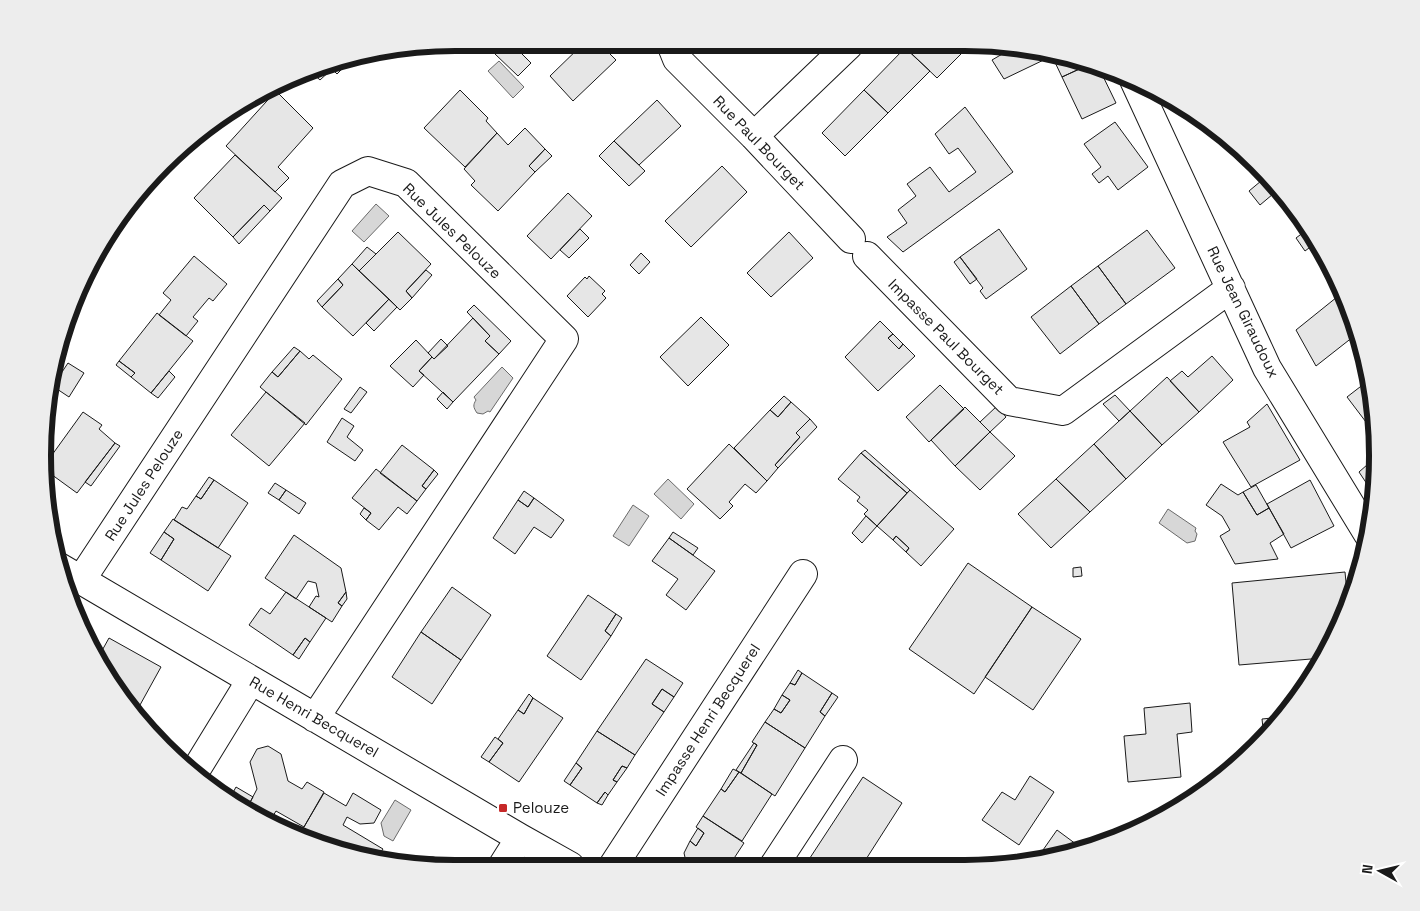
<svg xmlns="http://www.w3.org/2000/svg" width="1420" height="911" viewBox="0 0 1420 911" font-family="'Space Grotesk',sans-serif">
<rect width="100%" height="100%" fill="#fff"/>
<path fill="#d7d7d7" stroke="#6a6a6a" d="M499,61l25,26 -11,11 -25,-27z
M376,204l13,12 -25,26 -12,-11z
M502,367l11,11 -23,34 -2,-1 -5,3 -6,-1c-4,-6 -4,-8 -1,-13l-2,-3z
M668,479l26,25 -13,15 -27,-25z
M633,505l16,11 -20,30 -16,-10z
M1168,509l28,19 -1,3 2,3 -2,7 -8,2 -28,-20z
M395,800l16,10 -18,31 -9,-5 -3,-13z"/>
<path fill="#e6e6e6" stroke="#1a1a1a" d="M506,43h5l20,20 -13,13 -23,-22z
M584,43h15l17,17 -43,41 -23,-25z
M731,44h20l-10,10z
M921,45l48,1 -32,32 -25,-24z
M990,46h13l-7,6z
M1016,46h2l70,19 -26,12 -10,-21 -48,23 -12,-19z
M905,48l25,23 -42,42 -24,-23z
M351,60l-14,14 -5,-5 -12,11 -10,-9 13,-7z
M1088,65l11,3 17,35 -34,16 -20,-42z
M460,90l28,28 -2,3 11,12 -32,34 -41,-39z
M864,90l24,23 -43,43 -23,-23z
M276,91l37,37 -35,39 11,11 -14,14 -49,-46z
M657,100l24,26 -42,39 -25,-24z
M965,107l48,65 -110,80 -16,-15 20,-14 -9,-13 18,-14 -9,-12 23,-17 19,25 27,-20 -18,-24 -9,6 -14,-20z
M1115,122l33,45 -30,23 -10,-14 -9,7 -7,-9 9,-7 -17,-23z
M525,128l20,21 -16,17 6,6 -37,39 -27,-26 4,-4 -11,-12 33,-36 11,12z
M1216,128l21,20 -3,3z
M614,141l31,30 -16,15 -30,-30z
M545,149l7,7 -17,16 -6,-6z
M235,155l47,43 -12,13 -6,-6 -31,32 -39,-39z
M722,166l25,26 -56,55 -26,-26z
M1267,176l12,13 -19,16 -11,-14z
M568,193l24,23 -41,43 -24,-23z
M264,205l6,6 -31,33 -6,-7z
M580,229l9,9 -20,20 -9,-8z
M999,229l28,40 -41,30 -6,-8 3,-3 -23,-31z
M1308,229l14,20 1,2 -3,2 -7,-8 -8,6 -9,-13z
M1147,230l28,38 -49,36 -28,-38z
M398,232l33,32 -25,27 6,7 -12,12 -41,-39z
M789,232l24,26 -42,39 -24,-24z
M367,247l9,7 -17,17 -7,-7z
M1323,251l7,15 -10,-13z
M641,253l9,9 -11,12 -9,-9z
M194,256l33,28 -14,17 -4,-3 -16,19 5,4 -12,15 -27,-21 12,-15 -8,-7z
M960,257l17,22 -7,5 -16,-22z
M352,264l37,35 -36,37 -31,-29 21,-22 -5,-6z
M1098,266l28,38 -27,20 -28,-38z
M426,270l6,5 -20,23 -6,-7z
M589,276l16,15 -3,3 4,4 -18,19 -21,-21 18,-19 2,2z
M338,279l5,6 -21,22 -5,-6z
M1071,286l28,38 -39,30 -29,-37z
M1342,293l14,30 2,10 -42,33 -20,-36z
M389,299l8,8 -23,24 -8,-8z
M474,305l37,36 -12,13 -14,-13 5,-5 -23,-24z
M157,313l36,28 -42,52 -20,-16 4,-4 -16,-12z
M701,317l28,28 -41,41 -28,-29z
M473,318l17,18 -5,5 14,13 -46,48 -34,-31 13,-14 2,2z
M880,321l13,13 -5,4 11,11 4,-5 12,12 -37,35 -33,-34z
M893,334l10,10 -4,5 -11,-11z
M441,339l7,7 -14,13 -6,-6z
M416,340l16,17 -13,14 5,4 -11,12 -23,-21z
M294,347l6,4 -22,26 -6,-5z
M300,351l9,8 4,-4 29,24 -36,46 -46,-38 12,-15 6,5z
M1212,356l21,24 -34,32 -29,-31 12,-10 6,6z
M119,361l16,12 -4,4 -15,-12z
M68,363l16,10 -15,24 -15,-10v-3z
M169,371l6,6 -17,21 -7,-5z
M1167,377l32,35 -37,33 -32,-34z
M1369,380l5,22 1,20 -6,4 -22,-29z
M940,385l24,24 -35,33 -23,-25z
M360,387l7,5 -16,21 -7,-4z
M266,392l39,31 -36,43 -38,-31z
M443,392l10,10 -6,7 -10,-10z
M1115,395l15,16 -11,10 -16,-17z
M784,396l7,6 -13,15 -8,-7z
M791,402l19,17 -14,14 4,4 -25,28 3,3 -11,13 -33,-33 36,-38 8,7z
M1267,404l33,56 -49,27 -28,-45 27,-15 -3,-5z
M997,406l9,11 -16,15 -10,-10z
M965,407l25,25 -35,34 -24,-26z
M1130,411l32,34 -36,34 -32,-35z
M83,412l19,13 -3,4 16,14 -38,50 -33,-24v-3z
M342,418l12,8 -7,11 16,13 -8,11 -28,-19z
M810,419l7,8 -39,41 -3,-3 25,-28 -4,-4z
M990,432l25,24 -35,34 -25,-24z
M115,443l5,3 -29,40 -6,-4z
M729,444l38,37 -11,12 -11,-9 -16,18 4,4 -13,13 -33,-30z
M1094,444l32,35 -36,33 -34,-33z
M402,445l32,25 -12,16 4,3 -9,12 -37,-28z
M865,450l45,40 -3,3 -46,-40z
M861,453l46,40 -30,33 -13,-12 4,-4 -11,-9 3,-4 -22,-18z
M1376,457l1,25 -8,5 -10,-15z
M376,469l41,32 -10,13 -9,-7 -19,23 -13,-10 5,-7 -19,-15z
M434,470l4,4 -12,15 -4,-3z
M209,477l5,3 -13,19 -5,-3z
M1056,479l34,33 -39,36 -33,-34z
M214,480l34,23 -30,45 -44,-28 8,-13 5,2 9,-13 5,3z
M1310,480l24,46 -43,22 -24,-44z
M275,483l11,7 -7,10 -11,-7z
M1221,484l17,11 5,-3 14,23 12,-7 15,26 -14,9 8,16 -43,5 -15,-28 10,-6 -8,-14 -16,-11z
M1256,485l13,23 -12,7 -14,-23z
M286,490l20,13 -7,11 -20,-14z
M910,490l44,39 -33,37 -15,-14 3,-4 -13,-12 -3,4 -16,-14z
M524,491l10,7 -6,9 -10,-7z
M534,498l30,22 -13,18 -17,-11 -19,27 -22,-16 25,-38 10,7z
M364,508l7,5 -5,7 -6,-6z
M866,516l11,10 -15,17 -10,-10z
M173,519l58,37 -23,35 -47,-31 13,-21 -10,-7z
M164,532l10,7 -13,21 -11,-7z
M673,532l25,16 -5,7 -24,-17z
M294,535l47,33 5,24 -8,11 4,3 -10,16 -23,-15 7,-11 3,1 -3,-14 -8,-2 -12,18 -31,-21z
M896,536l13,12 -3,4 -13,-12z
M669,538l46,33 -29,39 -20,-15 12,-16 -26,-18z
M968,563l64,44 -58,87 -65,-45z
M1081,567l1,9 -9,1v-9z
M1345,572l3,31 -13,35 -12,20 -84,7 -7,-82z
M452,587l39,28 -30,45 -40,-28z
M286,592l40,26 -16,24 -5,-4 -12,17 -44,-30 12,-17 9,6z
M346,592l1,7 -5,7 -4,-3z
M588,595l28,19 -11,17 6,5 -30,44 -34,-24z
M1032,607l49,32 -48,71 -48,-33z
M616,614l6,4 -11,18 -6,-5z
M421,632l40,28 -29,44 -40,-27z
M109,638l52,29 -21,38 -18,-10 -10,-10 -13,-29z
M305,638l5,4 -11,17 -6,-4z
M646,659l37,24 -9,14 -12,-8 -10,15 12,8 -29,43 -38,-24z
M798,670l4,3 -7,12 -5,-2z
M802,673l30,20 -12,19 5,4 -20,32 -40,-26 9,-13 7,4 9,-13 -8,-5 8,-12 5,2z
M662,689l12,8 -10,15 -12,-8z
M832,693l6,4 -13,19 -5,-4z
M529,694l4,4 -9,16 -6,-4z
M782,695l8,5 -9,13 -7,-4z
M533,698l30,20 -44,64 -30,-20 14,-19 -5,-4 20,-29 6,4z
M1190,703l2,29 -15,2 4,43 -53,5 -4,-46 22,-2 -2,-26z
M1282,717l-18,20 -2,-18z
M765,722l40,26 -30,48 -34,-23 16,-28 -5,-3z
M597,731l38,24 -8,13 -5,-2 -9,14 4,2 -9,13 -3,-3 -8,11 -27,-18 12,-17 -6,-5z
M495,737l8,6 -14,19 -8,-5z
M754,743l3,2 -16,28 -2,-1 -3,-2z
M268,746l13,8 7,27 14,8 5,-7 17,10 -20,35 -28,-16 -6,10 -23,-13 10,-19 -7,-27 7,-13z
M576,763l6,5 -12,17 -6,-4z
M622,766l5,2 -10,14 -4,-2z
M733,769l6,3 -14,20 -4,-3z
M739,772l33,22 -30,47 -39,-25 18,-27 4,3z
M1030,776l24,16 -35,53 -37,-25 20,-28 13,8z
M863,777l39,26 -41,64h-57z
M236,787l17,10 -6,11 -17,-10z
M605,792l3,3 -6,10 -5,-2z
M324,793l22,13 7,-13 28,17 -7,13 -14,1 -13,-7 -4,8 40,24 -6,9 -37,-10 -12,-7 -2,4 -28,-8z
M703,816l41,27 -15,23h-42l-3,-13 6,-12 6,5 8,-13 -8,-6z
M698,828l6,5 -8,13 -6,-5z
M1057,830l27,20 -12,4 -19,3 -10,-7z
M407,855l14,8 5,-6h7l4,1 4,6 -40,1z"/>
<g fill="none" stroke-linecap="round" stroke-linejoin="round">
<defs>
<path id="street" d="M671,44l6,15 77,77 97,103
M1134,80l133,288 101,166
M754,136l95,-91
M867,256l142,145 54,10 168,-123
M59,567l461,271 50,28
M81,580l261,-396 26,-13 38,12 158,156 -249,379
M194,773l57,-93
M503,865l17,-27
M613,866l190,-292
M773,867l70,-107"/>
</defs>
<use href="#street" stroke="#1a1a1a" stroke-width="30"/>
<use href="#street" stroke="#fff" stroke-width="28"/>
</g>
<rect fill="#c62828" stroke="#fff" stroke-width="2" x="498" y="803" width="10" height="10" rx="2.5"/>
<g text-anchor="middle" stroke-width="4" stroke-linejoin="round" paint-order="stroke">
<g font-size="15" fill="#1a1a1a" stroke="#fff">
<text transform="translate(759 143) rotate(46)" y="5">Rue Paul Bourget</text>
<text transform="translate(452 231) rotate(44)" y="5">Rue Jules Pelouze</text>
<text transform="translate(1243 312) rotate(64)" y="5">Rue Jean Giraudoux</text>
<text transform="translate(946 337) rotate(45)" y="5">Impasse Paul Bourget</text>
<text transform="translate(144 485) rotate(-57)" y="5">Rue Jules Pelouze</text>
<text transform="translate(314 717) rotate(30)" y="5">Rue Henri Becquerel</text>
<text transform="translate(708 720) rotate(-57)" y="5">Impasse Henri Becquerel</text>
</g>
<g font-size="15" fill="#1a1a1a" stroke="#fff" text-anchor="start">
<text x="513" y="813">Pelouze</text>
</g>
</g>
<path d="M0 0H1420V911H0ZM455 51H965A404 404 0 0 1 1369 455V456A404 404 0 0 1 965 860H455A404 404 0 0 1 51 456V455A404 404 0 0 1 455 51Z" fill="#ededed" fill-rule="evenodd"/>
<path fill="none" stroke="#1a1a1a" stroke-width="6" d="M455 51H965A404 404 0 0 1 1369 455V456A404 404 0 0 1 965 860H455A404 404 0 0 1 51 456V455A404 404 0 0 1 455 51Z"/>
<g transform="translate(1380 871) rotate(278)" stroke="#ffffff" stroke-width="4" paint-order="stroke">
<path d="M0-4L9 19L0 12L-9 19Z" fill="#1a1a1a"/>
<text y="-8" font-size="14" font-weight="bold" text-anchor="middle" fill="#1a1a1a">N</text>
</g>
</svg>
